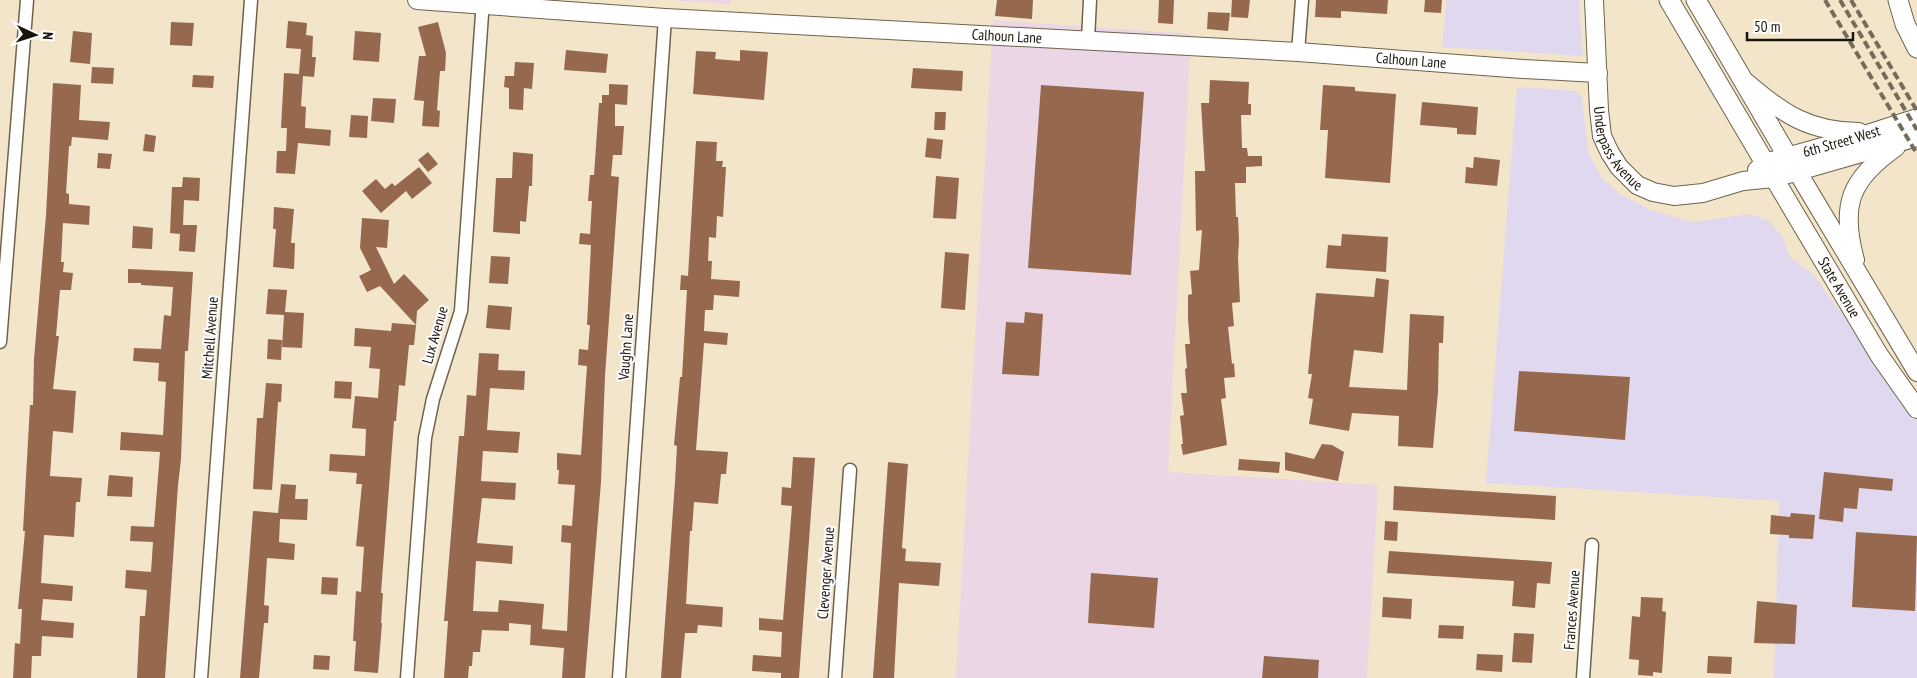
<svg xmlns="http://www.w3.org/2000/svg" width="1917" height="678" viewBox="0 0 1917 678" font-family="'PT Sans Narrow',sans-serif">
<rect width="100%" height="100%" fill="#f2e5ca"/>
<path fill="#e0d8ee" d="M1447,0h132l4,56 -141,-9z
M1517,87l58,4 7,6 6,55 13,25 19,17 30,16 42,12 58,-8 19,7 13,15 8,21 23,17 104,143v261h-143l5,-177 -293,-18z"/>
<path fill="#ead6e5" d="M669,0h62l-1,4z
M993,20l198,14 -23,438 210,13 -11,193h-411z"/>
<path fill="#96694e" d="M997,0h36l-1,19 -37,-3z
M1159,0h15l-1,24 -15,-1z
M1232,0h18l-2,18 -17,-1z
M1316,0h72l-1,14 -46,-3v7l-26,-1z
M1425,0h17l-1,13 -17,-1z
M1208,12l22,1 -2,18 -21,-2z
M288,21l19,2 -1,12 7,1 -1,21h4l-2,20 -11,-1 -2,30 5,1 -1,21 26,2 -1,16 -32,-3 -3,31 -19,-1 1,-22h9l1,-23h-6l3,-55 15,1 2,-25 -15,-1z
M171,22l23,1 -2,23 -22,-1z
M438,22l8,31 -1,18h-5l-3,39 3,1 -1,16 -17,-1 2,-25 -10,-1 5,-44h7l-8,-29z
M73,31l19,2 -2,31 -20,-2z
M355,31l26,2 -2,29 -26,-2z
M566,50l42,4 -2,19 -42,-3z
M740,50l28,2 -4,48 -71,-6 3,-43 20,1 -1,7 25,2z
M515,62l19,1 -2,26 -8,-1 -1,22 -14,-1v-21l-5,-1 1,-11h9z
M92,67l22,1 -1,16 -22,-1z
M913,68l50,3 -1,20 -51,-3z
M193,75l21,1 -1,12 -21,-1z
M1210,80l39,2 -1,22h3v11h-10l1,33h5l1,8h14v10l-16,1v16h-11l1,34h2l1,23 -1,18 2,44 -8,1 2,23 -6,1 4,37 2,-1 1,14 -11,1 2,20 -5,1 6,46 -44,10 -2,-11h2l-3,-28 4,-1 -3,-22h6l-2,-24 2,-1 -2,-24h5l-2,-25v-24l4,-1 -2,-23 9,-1 3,-40 -6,1 -1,-60h10l-4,-68h8z
M53,83l28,2 -2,35 31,2 -2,18 -36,-3 -1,9h-2l-3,47 3,1v10l21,2 -1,19 -26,-2 -2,39h3l-1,10 10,1 -2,17h-11l-4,46h3l-6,53 23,2 -3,42 -20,-2 -3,45 32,2 -2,24h-4l-2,35 -30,-2 -3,48 32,3 -1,15 -29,-2 -2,21 33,3 -1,15 -31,-2 -1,20h-9l-1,22h-18l2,-35 5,1 2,-35h-4l7,-78h-2l7,-126h3l1,-46 12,-144z
M609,84l19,1 -1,20 -12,-1v22h9l-2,29h-9l-2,21 8,1 -14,199 -4,106 -16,196h-23l2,-30 -34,-3 1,-20 -22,-2v8l-27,-1 -2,22h-7l-1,14h-3l-1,12h-24l4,-57h-4l15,-185h5l3,-41 9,1 3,-43 20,1 -1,16 27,1 -1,19 -34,-2 -3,42 33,2 -2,21 -35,-2 -2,30 35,2 -1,17 -33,-2 -5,45 36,3 -1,18 -36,-3 -3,50 25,1 1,-12 45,4 -2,25 25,2 4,-88 -10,-1 1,-17 10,1 3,-41 -17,-1 1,-14h-2v-17l24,2 6,-89 -9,-1 1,-16 9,1 2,-25h-3l4,-80 -12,-1 1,-11 10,1 2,-33h-4l2,-26h4l5,-72h3v-8h7z
M1041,85l103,7 -13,183 -103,-7z
M1323,85l32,2v4l41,3 -6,89 -65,-5 3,-48h-8z
M373,98l23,1 -2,24 -23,-2z
M1422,102l56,5 -2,28 -19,-1v-6l-37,-3z
M935,112h11l-1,18h-11z
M351,115l17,1 -1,22 -18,-1z
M145,134l11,2 -2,16 -11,-1z
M927,138l16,2 -2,19 -16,-2z
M696,141l21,1 -1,19h7l-1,6h4l-3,50 -6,-1 -1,22 -7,-1 -1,24h4l-1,18 29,2 -1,16 -25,-2 -1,15h-8l-1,21 24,2 -1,12 -23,-2 -8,107 32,2 -2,22h-5l-3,30 -24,-2 -2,29h-2l-4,73 37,3 -1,20 -24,-2 -1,8h-12l-4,45h-20l14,-196 2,-36 -3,-1 6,-68h2l5,-87h-7l1,-15 7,1z
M428,152l10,12 -10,8 -10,-12z
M513,152l20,2 -1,32h-3l-3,36 -6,-1v13l-27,-2 3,-54h16z
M98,153l14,1 -2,15 -13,-1z
M1474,157l26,3 -3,26 -32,-3 1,-16 7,1z
M419,167l13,16 -20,16 -6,-8 -25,22 -19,-22 14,-12 9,10 7,-6 3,3z
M936,176l23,2 -3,41 -23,-1z
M183,177l17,1 -1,23 -15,-1 -1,25h14l-2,27 -16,-1 1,-17 -10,-1 2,-46h10z
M274,207l20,2 -3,34h4l-1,26 -21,-2 3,-38h-3z
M362,218l27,2 -2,28 -11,-1 18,37 10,-10 25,26 -12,11 -1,14 -36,-39 -13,6 -8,-16 12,-6 -11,-22z
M133,226l20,2 -1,21 -20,-1z
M1342,234l46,3 -2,35 -60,-4 2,-23 13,1z
M945,252l24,2 -4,56 -24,-2z
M491,256l19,1 -2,27 -19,-1z
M128,269l65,3 -5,79h-3l-4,108 -3,26 -13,193h-28l3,-62h5l2,-26 -22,-2 1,-18 25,2 2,-30 -23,-1 1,-15 23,1 6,-75 -40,-2 1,-18 42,3 3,-53 -8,-1 1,-18 -26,-2 1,-13 27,1 3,-34 7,1 2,-29 -32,-2v-2h-13z
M1376,278l13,2 -6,73 -29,-3 -5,37 58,3 3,-76 34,2 -1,27h-4l-1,49 -5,56 -35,-2 1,-30 -47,-3 -3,18 -40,-7 4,-25 -5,-1 4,-24h-4l8,-81 58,4z
M268,289l19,1 -2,22 19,1 -2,35 -20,-1 2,-32 -18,-1z
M488,305l24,2 -2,23 -24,-2z
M1025,312l18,2 -4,62 -37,-2 4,-52 18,1z
M392,323l24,2 -2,20h-5l-4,41 -6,-1 -3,36h-2l-13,172h2l-2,30h1l-4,50 -24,-2 2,-30h-3l3,-50 5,1 3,-45 -8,-1 6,-62h-6l1,-11 -28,-2 1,-17 35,2 1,-27 -14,-1 3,-32 23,2 2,-29 -11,-1 2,-21 -17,-1 1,-18 36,3z
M268,339l14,1 -1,20 -14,-1z
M1519,371l111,6 -5,63 -111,-9z
M335,381l17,1 -1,17 -17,-1z
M266,383l16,1 -1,18h-3l-6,88 -19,-1 4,-71h6z
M1322,444l10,1 12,7 -6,29 -53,-11v-18l29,7z
M793,457l22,1 -16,220h-18v-5l-29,-2 1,-16 28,2 1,-25 -23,-2v-12l24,2 9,-114 -11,-1 1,-18 9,1z
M1239,459l41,3 -1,11 -41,-3z
M888,462l20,2 -6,84 4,1 -1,12 36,2 -2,23 -40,-3 -5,95h-21z
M1824,472l69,7 -1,12 -33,-3 -2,21 -13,-1 -1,14 -24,-3z
M109,475l24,2 -1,20 -25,-1z
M281,484l15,1 -1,14h13l-1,21 -27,-1 -1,23 16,2 -1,16 -27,-2 -3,47 5,1 -1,17h-4l-5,55h-19l13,-167 25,2z
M1394,486l162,10 -1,24 -162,-10z
M1791,513l24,2 -2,24 -24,-1v-3l-19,-1 1,-19 19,2z
M1385,521l13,1 -1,19 -13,-1z
M1856,532l61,4 -2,75 -63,-4z
M1389,551l163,11 -2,22 -13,-1 -2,25 -23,-2 2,-25 -127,-8z
M1091,573l67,5 -4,50 -66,-5z
M322,577l16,1 -1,17 -16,-1z
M1383,597l29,2 -1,20 -29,-2z
M1641,597l22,1 -1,13 4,1 -4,61 -9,-1v4l-15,-1 1,-15 -10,-1 3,-43 8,1z
M1757,601l40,4 -2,39 -41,-1z
M1439,625l25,1 -1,13 -25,-1z
M1514,633l20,1 -2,29 -20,-1z
M1477,654l26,1 -1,17 -26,-2z
M314,655l16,1 -1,14 -16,-1z
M1264,656l55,4 -1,18h-56z
M1708,656l24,1 -1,17 -24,-1z"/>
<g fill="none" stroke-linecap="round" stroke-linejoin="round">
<defs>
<path id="street" d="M1088,40l2,-40
M1298,52l4,-52
M0,342l27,-342
M201,678l50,-678
M407,678l18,-240 8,-39 28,-88 22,-311
M619,678l46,-660
M835,678l15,-208
M1583,678l9,-133"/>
<g id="secondary">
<path id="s1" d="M417,0l248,18 633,34 225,17 75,4"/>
<path id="s2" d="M1594,0l5,110 3,26 8,17 9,14 18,18 16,7 21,4 29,-3 40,-12 31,-3 143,-41"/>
<path d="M1747,83c36,31 63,49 112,49"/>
<path d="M1791,161l126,211"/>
<path id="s3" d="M1768,168l111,187 38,54"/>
<path id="s4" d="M1757,170l8,-7 90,-25 62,-20"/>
<path d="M1855,260c-15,-55 -5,-81 41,-113"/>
</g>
<path id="primary" d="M1669,0l96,163
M1696,0l92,157
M1898,0l7,24 12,24"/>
</defs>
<use href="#street" stroke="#6e634b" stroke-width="15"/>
<use href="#secondary" stroke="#6e634b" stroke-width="20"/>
<use href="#primary" stroke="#6e634b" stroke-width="21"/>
<use href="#street" stroke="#fff" stroke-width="12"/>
<use href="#secondary" stroke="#fff" stroke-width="18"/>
<use href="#primary" stroke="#fff" stroke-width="19"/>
<path stroke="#746b5b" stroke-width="4" stroke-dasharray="8 4" stroke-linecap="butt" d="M1825,0l92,154
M1840,0l77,130
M1851,0l66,111"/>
</g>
<g text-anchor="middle" stroke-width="4" stroke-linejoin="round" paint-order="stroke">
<g font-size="15" fill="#1a150c" stroke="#fff">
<text dy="5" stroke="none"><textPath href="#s1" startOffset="591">Calhoun Lane</textPath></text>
<text dy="5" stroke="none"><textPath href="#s1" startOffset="996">Calhoun Lane</textPath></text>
<text dy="5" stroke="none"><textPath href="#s4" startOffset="90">6th Street West</textPath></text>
<text dy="5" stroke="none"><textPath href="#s2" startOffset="154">Underpass Avenue</textPath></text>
<text dy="5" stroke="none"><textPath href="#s3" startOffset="139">State Avenue</textPath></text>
<text transform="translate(435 335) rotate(-74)" y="5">Lux Avenue</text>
<text transform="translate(210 338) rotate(-86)" y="5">Mitchell Avenue</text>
<text transform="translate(626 347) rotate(-86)" y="5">Vaughn Lane</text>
<text transform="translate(826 573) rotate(-86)" y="5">Clevenger Avenue</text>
<text transform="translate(1572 610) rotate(-86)" y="5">Frances Avenue</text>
</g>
</g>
<g transform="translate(35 35) rotate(94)" stroke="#ffffff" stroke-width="4" paint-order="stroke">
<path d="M0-4L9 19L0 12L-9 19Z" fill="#1a150c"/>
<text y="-8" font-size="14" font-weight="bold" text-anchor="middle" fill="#1a150c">N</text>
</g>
<path d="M1747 32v8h106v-8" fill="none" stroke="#1a150c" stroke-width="2.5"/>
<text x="1754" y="32" font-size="15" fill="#1a150c" stroke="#ffffff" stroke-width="4" paint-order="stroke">50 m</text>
</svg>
